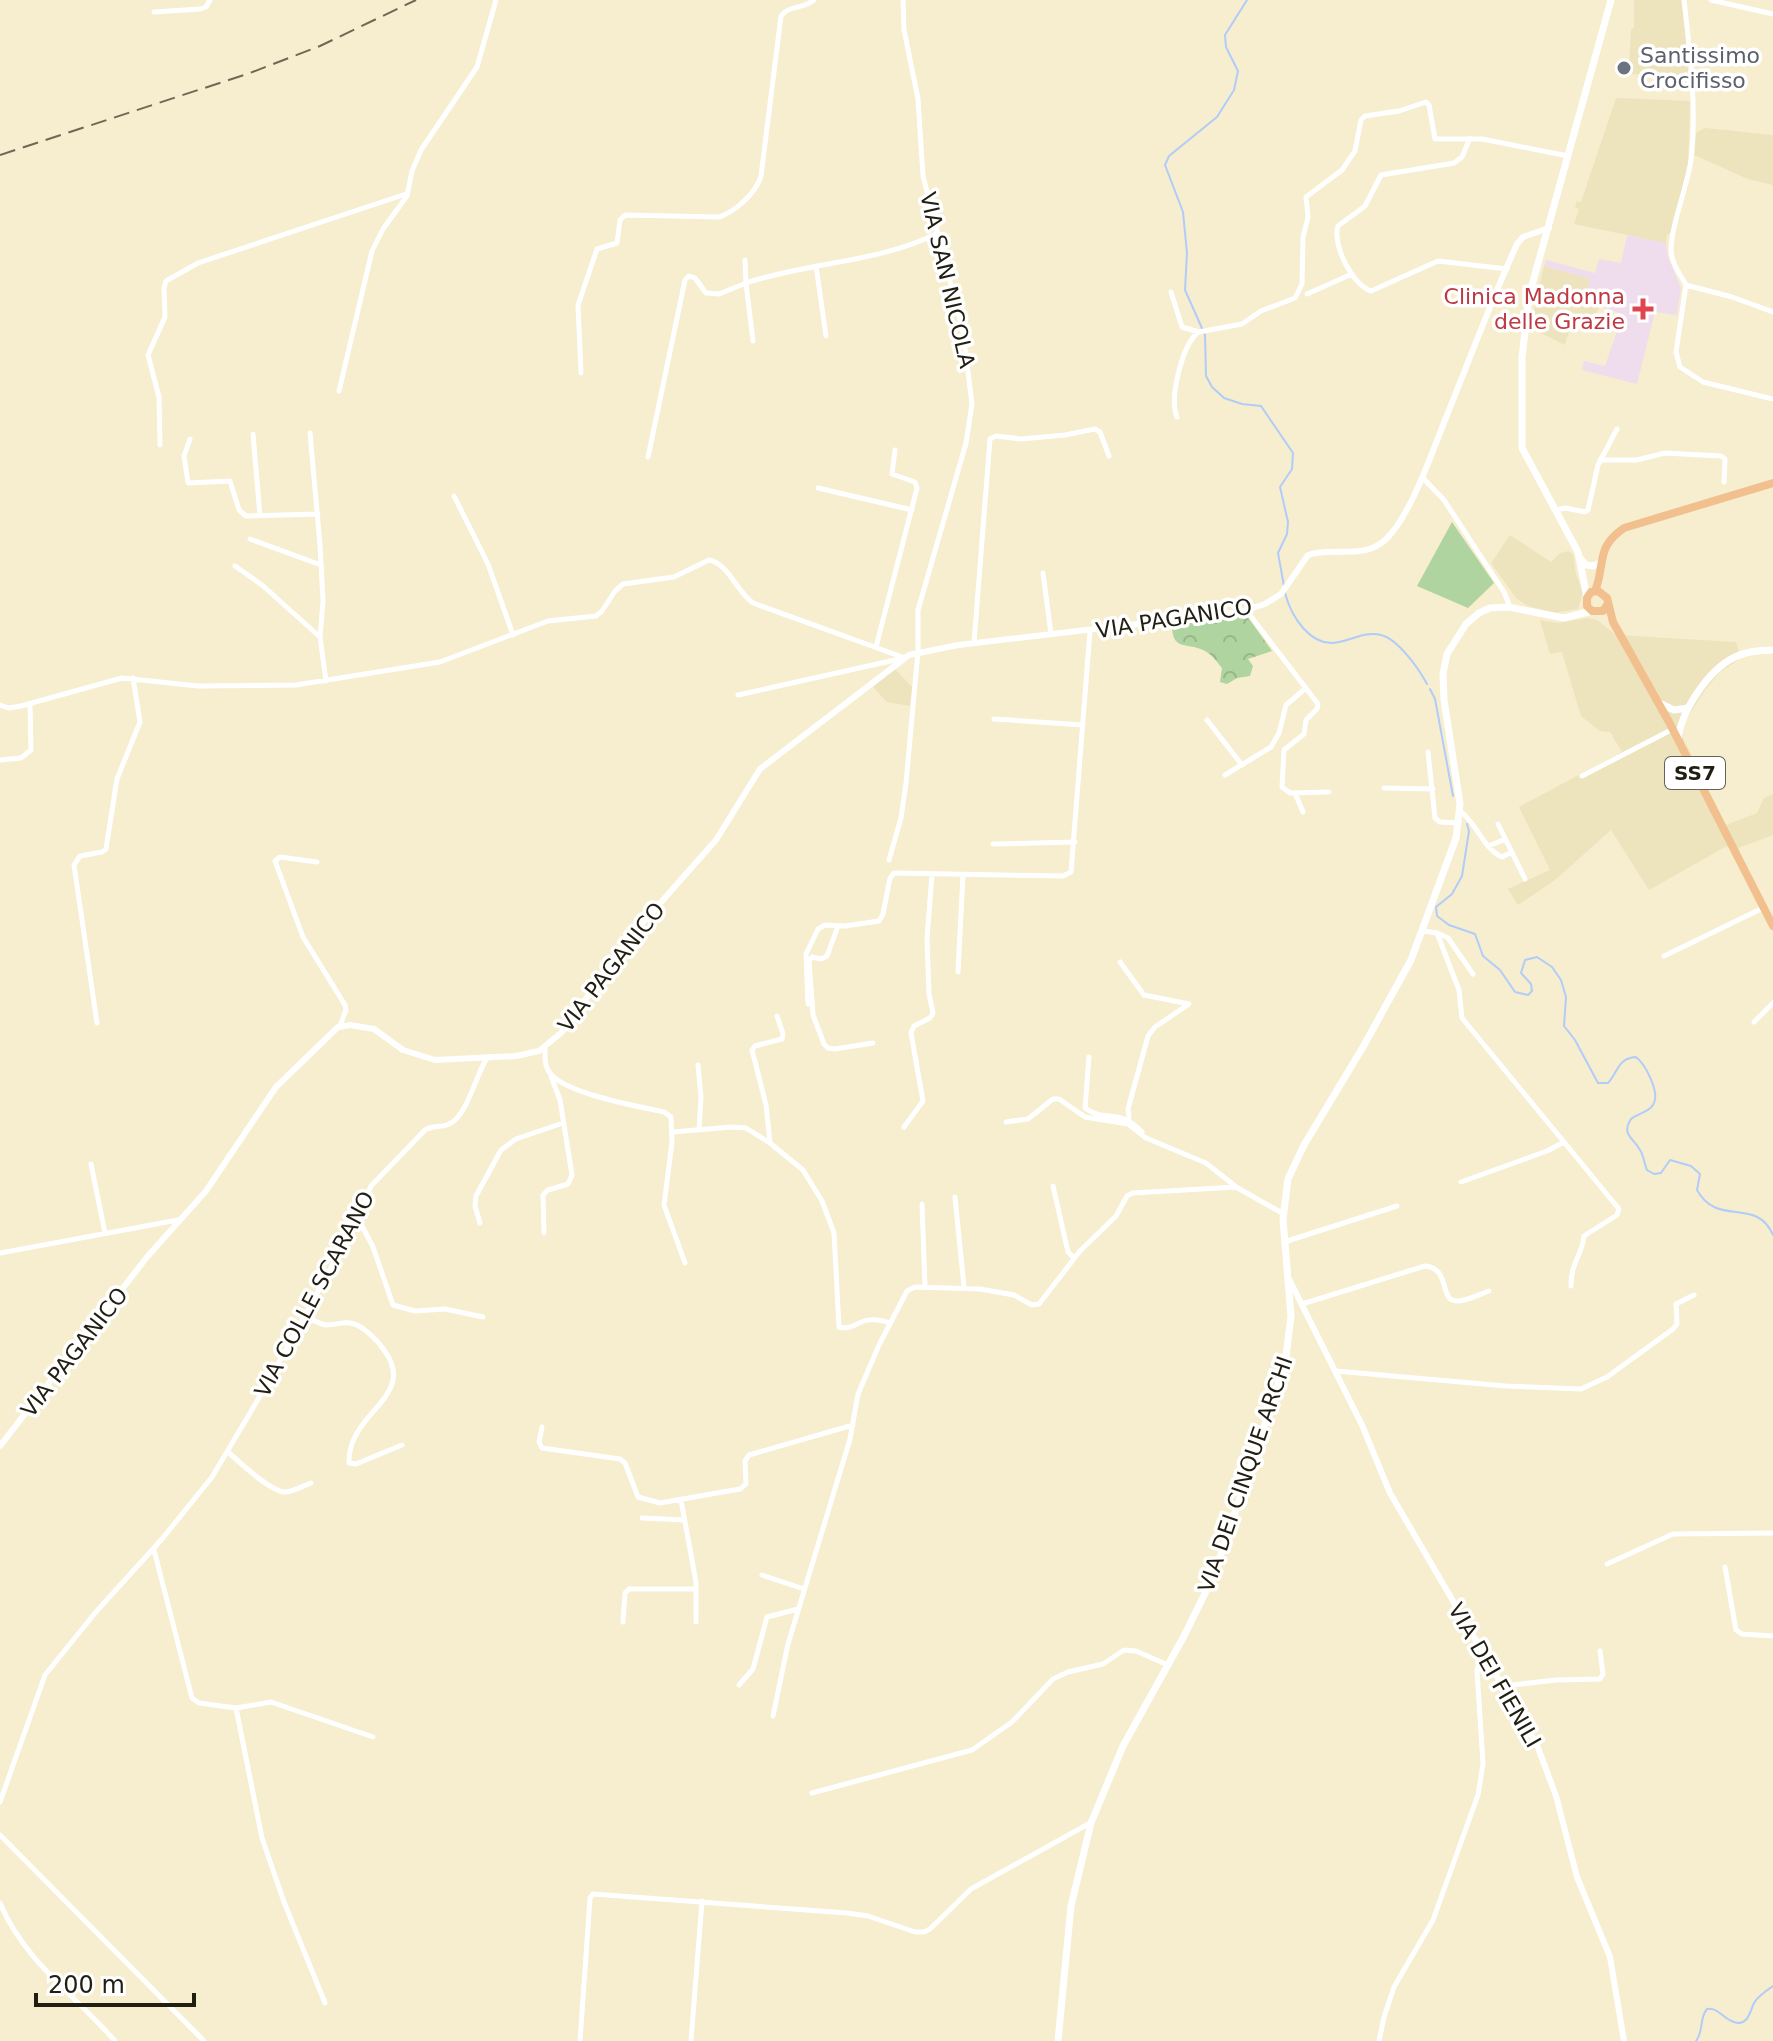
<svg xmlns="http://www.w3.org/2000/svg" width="1773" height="2041" viewBox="0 0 1773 2041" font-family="'DejaVu Sans',sans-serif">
<defs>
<pattern id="forest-crowns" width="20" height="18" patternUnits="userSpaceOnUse" patternTransform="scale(2)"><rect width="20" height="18" fill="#b0d4a0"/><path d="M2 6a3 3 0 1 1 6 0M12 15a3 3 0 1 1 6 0" fill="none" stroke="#97b689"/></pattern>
</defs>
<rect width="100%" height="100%" fill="#f6eece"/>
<path fill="#ede3bd" d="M1634,0h48l8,77 -61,-3 2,-45 3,-1z
M1616,98l74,3 -2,64 -16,67 -5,3 -1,8 -92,-19 5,-15 -4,-2 2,-6 4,1z
M1705,128l68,7v50l-25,-6 -54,-24 2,-22z
M1544,266l46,13 -6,22 15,5 -5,21 -22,-6 -7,24 -30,-15 -4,-8z
M1510,535l41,27 9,-9 9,-2 4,4 3,19 7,18 -5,17 -24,4 -26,-7 -12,-8 -25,-35z
M1588,618l9,2 19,15 120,7 5,16 -22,15 -16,20 -20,32v13l43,87 31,-12 7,-15 9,-4v41l-35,13 -13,-1 -76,43 -38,-60 -56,50 -37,25 -10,-16 42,-19 -31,-63 103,-55 -12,-20 -10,-1 -19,-15 -19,-64 -12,2 -10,-34 18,3z
M895,669l17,18 -2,19 -23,-4 -14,-15z"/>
<path fill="#efddee" d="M1627,235l39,8 2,14 13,31 -4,27 -22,-3 -18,72 -55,-14 2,-9 21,5 18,-52 -39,-13 6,-22 -46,-13 2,-6 49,13 4,-14 22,4z"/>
<path fill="#b0d4a0" d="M1452,522l42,61 -26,25 -51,-22z"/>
<path fill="url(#forest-crowns)" d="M1245,613l27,38 -24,8 5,7 -3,10 -13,2 -10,6 -7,-2 2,-14c-5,-6 -11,-15 -19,-18 -17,-8 -31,1 -31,-25z"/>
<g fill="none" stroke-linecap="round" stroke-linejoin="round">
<path stroke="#b2ccf9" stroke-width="2" d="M1247,0l-22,35 1,12 12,24 -4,19 -17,27 -48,39 -4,9 18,47 4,41 -2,37 20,45 1,41 6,11 12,11 18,6 19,2 32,47 -1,16 -12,18 8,35 -1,12 -9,19 6,33
M1285,593c6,23 26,56 54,49 15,-3 27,-11 42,-7 17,4 38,34 46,49
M1430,689l5,10 18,97
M1467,824l2,7 -7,45 -10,18 -16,13 1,9 12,9 26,9 8,22 17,14 15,22 13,3 4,-4 -1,-7 -10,-11 4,-13 12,-3 15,10 9,13 5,17 -2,29 11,14 23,43h10c10,-11 10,-25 28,-26 9,7 25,36 17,48 -4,7 -16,9 -22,14 -10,16 2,18 9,31 4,6 4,13 7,20l7,4 7,-1 9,-13 21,6 9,8 -3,16c21,38 59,6 76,45
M1696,2041c8,-10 3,-23 11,-32 11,-2 16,10 27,13 14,5 16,-11 20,-19 4,-7 13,-13 19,-17"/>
<path stroke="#fff" stroke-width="5" d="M1684,0c6,53 13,107 7,160 -4,28 -20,65 -20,91 1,13 9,23 15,34l46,12 41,15
M1711,0l62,14
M154,12l46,-3 6,-2 4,-7
M1470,138l-8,19 -8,6 -73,12 -16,31 -27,20c-6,18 14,59 33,65l67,-30 69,8
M816,266l10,70
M1686,285l-10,67 4,15 23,15 70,17
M1171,292l11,35 17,5 43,-8 19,-13 34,-13 7,-14 1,-47 5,-20 -2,-20 36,-27 13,-19 6,-31 4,-4 34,-5 27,-9 3,3 6,34h47l86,17
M1307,294l45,-20
M753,341l-7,-58c62,-21 131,-20 190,-49
M581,373l-3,-68 19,-56 20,-6 3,-23 5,-5 94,2c16,-5 37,-24 42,-41l20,-160c8,-11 23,-7 33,-16
M339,391l33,-140 11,-22 24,-33 5,-25 9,-21 56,-83 19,-67
M1177,417c-8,-19 5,-71 21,-85
M310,433l10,112 3,56 -3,36 6,44
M253,434l7,82
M190,439l-6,17 4,27 42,-2 9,29 7,6 72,-2
M160,445l-1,-48 -11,-42 17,-38 -1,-29 2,-7 32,-18 208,-69
M648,457l37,-177 4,-4 6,2 11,15 13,1 27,-11 -1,-23
M1600,460h37l28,-7 56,3 4,3 -1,23
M1422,477l22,23 60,92 6,15
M818,488l94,22
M454,496l34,68 25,71
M1555,510l11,-2 19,4 3,-2 10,-45 19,-36
M250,539l71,26
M235,566l27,19 58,52
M1043,573l8,61
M1246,610l72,94 -1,5 -11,11 -2,14 -20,16 -2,37 8,6 39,-1
M974,643l16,-204 6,-3 25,3 44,-4 30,-6 5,3 9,24
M876,647l41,-159 -2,-6 -23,-8 3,-24
M738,695l166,-37
M0,705l9,3 12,-2 101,-28 76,8 98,-1 144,-23 108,-41 48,-5 6,-5 13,-20 8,-7 51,-7 35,-17c19,3 28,32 44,43l152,55
M994,719l89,6
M1207,720l35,45
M1428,752l7,66 5,4 18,1
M0,760l21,-2 10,-8 -1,-46
M1225,775l46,-28 8,-14 7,-28 20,-17
M1582,776l91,-47
M1384,788l49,1
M1295,793l8,19
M1460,811c17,12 23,38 42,46l10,-5
M1498,824l27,55
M993,844l82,-2
M1489,846l16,-7
M889,860l12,-42 5,-35 12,-132v-41l48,-167 6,-39 -9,-72 -40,-156 -5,-77 -14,-69 -1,-30
M317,862l-37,-5 -5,4 28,76 42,68 1,5 -6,16
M838,926l-11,30 -6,3 -9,-2 -3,4 4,54 11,29 4,4 7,1 38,-6
M1423,931l14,2 22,57 3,28 157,191 -2,6 -33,21c-2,20 -13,25 -13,50
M1437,933l11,5 25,36
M1664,956l99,-48
M1120,962l24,33 45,9 -34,23 -7,9 -20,73 1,9
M958,972l5,-97
M808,1004l-2,-50 12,-25 7,-4 20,1 34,-5 4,-7 7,-36 4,-5 169,3 8,-4 19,-241
M1754,1022l19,-19
M97,1023l-23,-158 6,-9 22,-4 4,-3 11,-70 23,-57 -7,-44
M545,1048c0,9 -1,18 5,25 16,21 87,33 114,39l7,5 1,25 -8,63 21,58
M1089,1057l-4,51c20,15 34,-1 57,24
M698,1065l3,32 -2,33
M1006,1122l22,-3 25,-20h6l26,18 43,7 18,14 60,25 29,23
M904,1127l19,-26 -12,-68 3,-7 16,-8 3,-5 -4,-19 -2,-55 5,-65
M673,1132l58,-5 15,1 24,15 33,27 19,31 12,32 5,94c18,5 20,-15 51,-4
M770,1142l-4,-37 -14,-55 3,-4 27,-7 1,-5 -6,-18
M91,1164l14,69
M1461,1182l86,-31 17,-9
M1053,1186l15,66 6,6
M955,1197l9,90
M922,1204l3,83
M358,1218l15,29 20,58 22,6 30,-2 38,8
M480,1223l-5,-17 1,-10 25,-46 15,-11 47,-16
M544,1233l-1,-38 5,-5 20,-6 4,-9 -12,-75 -9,-24
M1284,1242l113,-36
M0,1253l178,-33
M1302,1304l123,-38c26,2 14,36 32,35 10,0 23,-7 32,-10
M304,1315c7,4 14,9 23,10 10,0 20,-5 30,0 10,5 21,16 27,25 35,47 -37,62 -35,113l7,1 46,-19
M1336,1371l170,15 75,3 26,-12 66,-48 4,-5 -1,-20 18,-9
M542,1427l-3,15 3,6 78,11 5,4 13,34 22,6 80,-14 6,-5 -1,-23 4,-6 104,-30
M228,1452c11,10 44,41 58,40 8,-1 17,-6 25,-9
M681,1500l15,82v40
M642,1518l42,2
M154,1550l38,148 7,5 37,5 26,130 22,64 41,101
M1607,1564l66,-30 100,-1
M1725,1567l11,63 6,4 31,2
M762,1575l42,14
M623,1622l2,-29 4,-4h67
M739,1685l14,-16 14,-52 31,-8
M1503,1686l53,-6 44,-1 3,-5 -3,-23
M236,1708l35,-6 102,35
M773,1716l15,-72 62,-205 8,-45 21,-49 28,-54 8,-4 65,2 34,6 18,10 7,-1 41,-53 36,-35 11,-20 6,-3 103,-6 46,26
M812,1793l160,-43 40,-28 41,-43 15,-7 35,-8 21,-14 12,1 32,14
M0,1802l45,-127 50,-62 67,-74 50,-62 54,-91 92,-168 13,-32 54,-56c8,-5 16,-2 24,-6 18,-7 27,-50 38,-66
M0,1835l204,206
M0,1903c24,58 75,92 115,138
M580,2041l10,-143 3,-4 254,19 21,3 47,16h9l6,-3 41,-40 119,-66
M691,2041l11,-140
M1379,2041l5,-24 10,-30 39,-67 45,-125 5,-31 -6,-93 5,-20"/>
<path stroke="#fff" stroke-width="6" d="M1290,1281l72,144 28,68 147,252 19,51 21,81 33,80 14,84
M0,1446l147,-189 59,-66 70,-104 62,-60 12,-2 24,4 29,21 32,10 81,-4 23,-5 23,-19 70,-97 84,-95 44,-71 149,-114 49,-10 282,-33 25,-8 16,-10 27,-39c22,-8 52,3 72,-11 28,-19 52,-92 65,-124 24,-59 46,-119 72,-176l6,-7 26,-9"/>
<path stroke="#fff" stroke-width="7" d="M1579,557l7,8 7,1 7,-3
M1587,598l-9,-46 -56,-104v-90l7,-62 82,-296
M1659,703l15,7 14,-2
M1678,740c3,-29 30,-70 57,-83 12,-6 25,-7 38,-7
M1058,2041l13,-135 20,-83 32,-77 61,-110 30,-61 71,-211 6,-48 -8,-97 5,-40 16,-34 59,-98 48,-87 45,-122 4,-34 -16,-104 -1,-26 4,-20 19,-30 13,-11 11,-5 18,-1 56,11 28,-7"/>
<path stroke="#f2c08e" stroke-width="8" d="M1595,591c11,-28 0,-43 29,-63l149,-45
M1607,605l-4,6h-11l-5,-5v-8l4,-6 7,-1 9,7 6,24 56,100 104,204"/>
<path stroke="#6e6956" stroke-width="2" stroke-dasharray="16 8" stroke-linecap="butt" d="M0,155l250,-82 70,-27 96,-46"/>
</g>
<circle fill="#6b7280" stroke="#fff" stroke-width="3" cx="1624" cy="68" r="8"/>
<path fill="#e0444e" stroke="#fff" stroke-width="3" d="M1639 297h8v8h8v8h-8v8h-8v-8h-8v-8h8z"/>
<g text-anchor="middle" stroke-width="7" stroke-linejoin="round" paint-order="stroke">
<rect fill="#fff" stroke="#646259" stroke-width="2" x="1665" y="757" width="60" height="32" rx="6"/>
<g font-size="20" font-weight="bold" fill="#211e12">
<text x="1695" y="780">SS7</text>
</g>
<g font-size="22" fill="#5b616d" stroke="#fff" text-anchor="start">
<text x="1640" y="63">Santissimo<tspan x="1640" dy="25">Crocifisso</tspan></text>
</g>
<g font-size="22" fill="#211e12" stroke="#fff">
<text transform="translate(948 280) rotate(77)" y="8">VIA SAN NICOLA</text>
<text transform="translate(1174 618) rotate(-9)" y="8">VIA PAGANICO</text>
<text transform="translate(611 967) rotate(-52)" y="8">VIA PAGANICO</text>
<text transform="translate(314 1294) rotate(-62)" y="8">VIA COLLE SCARANO</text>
<text transform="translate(74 1352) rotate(-52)" y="8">VIA PAGANICO</text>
<text transform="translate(1245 1474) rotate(-71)" y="8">VIA DEI CINQUE ARCHI</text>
<text transform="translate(1495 1675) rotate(60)" y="8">VIA DEI FIENILI</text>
</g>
<g font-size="22" fill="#be3a42" stroke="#fff" text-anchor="end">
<text x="1625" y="304">Clinica Madonna<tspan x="1625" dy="25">delle Grazie</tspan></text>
</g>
</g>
<path d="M36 1993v12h158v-12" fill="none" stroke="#211e12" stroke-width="4"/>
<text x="48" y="1993" font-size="24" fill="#211e12" stroke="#ffffff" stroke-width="6" paint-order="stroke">200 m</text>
</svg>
